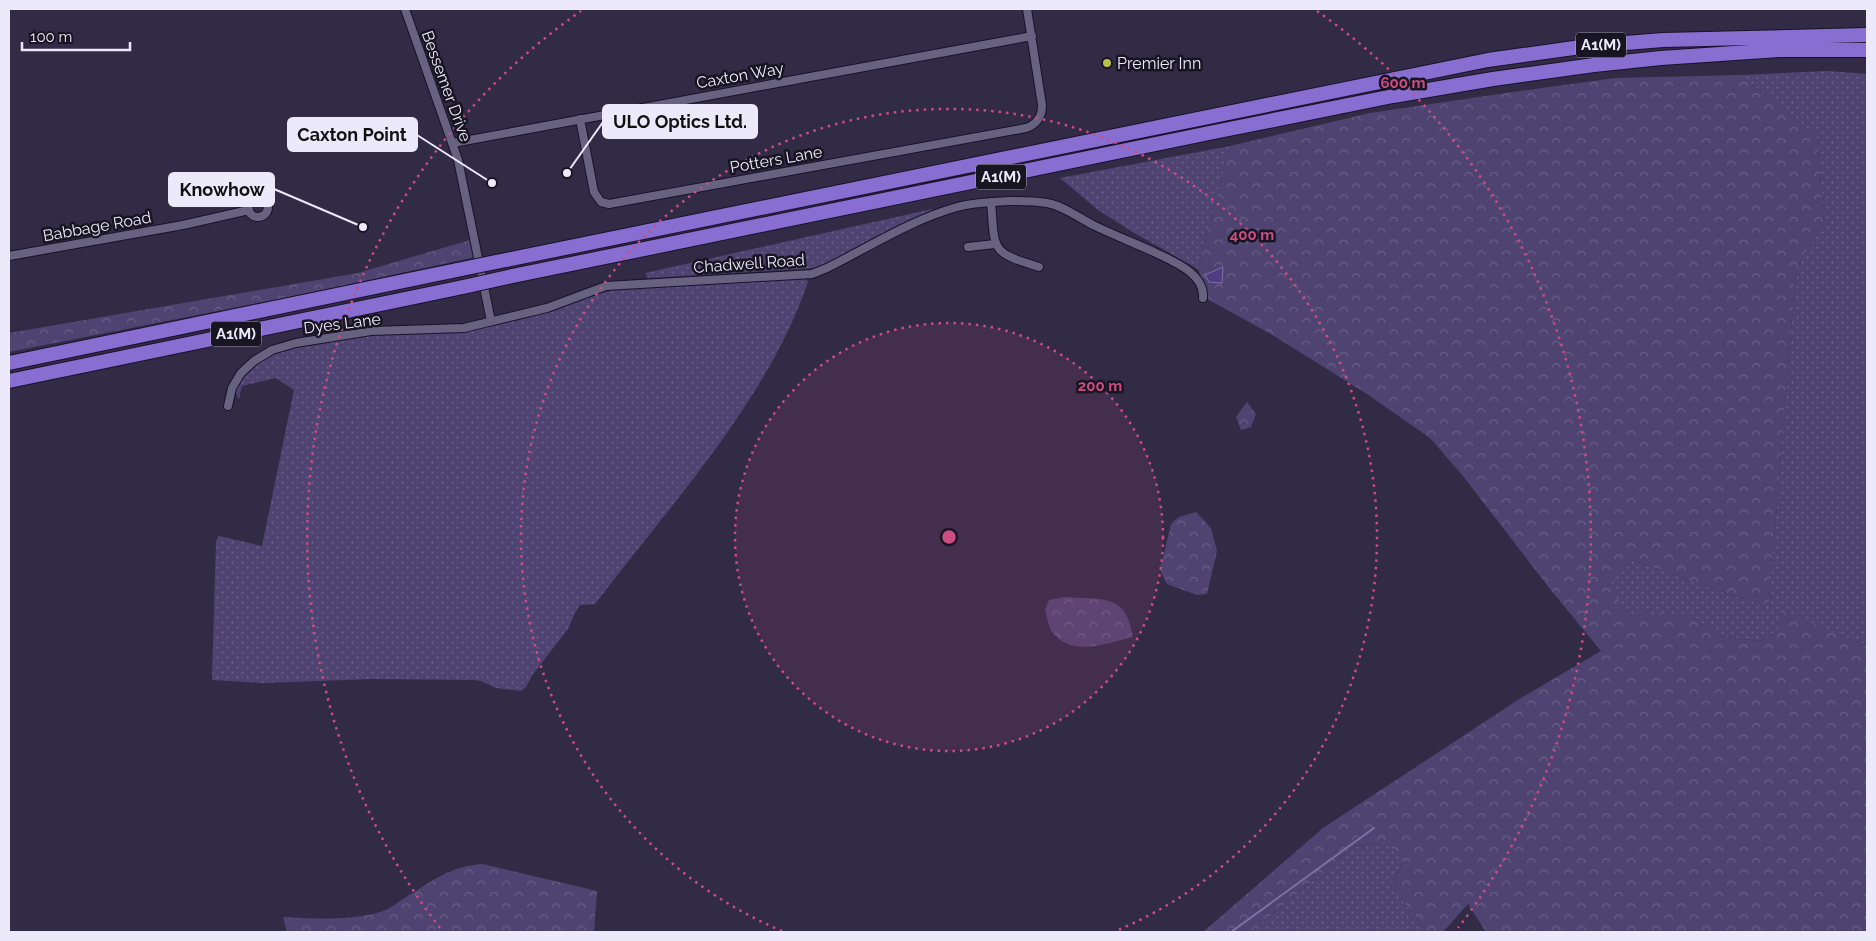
<svg xmlns="http://www.w3.org/2000/svg" width="1876" height="941" viewBox="0 0 1876 941" font-family="Raleway,sans-serif">
<defs>
<pattern id="grass-dots" width="8" height="8" patternUnits="userSpaceOnUse" patternTransform="scale(1.25)"><rect width="8" height="8" fill="#4f4471"/><path d="M2 2h.1M6 6h.1" fill="none" stroke="#685f86" stroke-width="1.8" stroke-linecap="round"/></pattern>
<pattern id="forest-crowns" width="20" height="18" patternUnits="userSpaceOnUse" patternTransform="scale(1.25)"><rect width="20" height="18" fill="#4f4471"/><path d="M2 6a3 3 0 1 1 6 0M12 15a3 3 0 1 1 6 0" fill="none" stroke="#685f86"/></pattern>
</defs>
<rect width="100%" height="100%" fill="#312b46"/>
<path fill="url(#grass-dots)" d="M1827,71l40,3v571l-22,-7 -64,-28v20l-20,11 -38,-4 -31,-20 -62,1 -22,-32 24,-26 105,37 38,9 -6,-4 27,-333 28,-46 -7,-87 -77,-61z
M1230,146l-32,123 -62,-35 -38,-24 -38,-32z
M932,209l1,4 -111,53 -8,2 -166,10 -3,-5z
M778,277l28,2 2,3c-40,118 -138,223 -213,322l-15,1 -5,8 -7,16 -35,45 -7,13 -5,4 -25,-3 -15,-7 -7,-1 -102,-1 -109,4 -51,-3 4,-139 3,-5 43,10 32,-156 -18,-12 -34,8 -3,13c-6,-9 -3,-14 3,-23 31,-48 179,-44 232,-49 15,-1 30,-4 45,-7 22,-5 43,-15 64,-22 16,-5 32,-8 48,-11z
M1386,842l17,19 -12,26 37,45h-177l102,-85z"/>
<path fill="url(#forest-crowns)" d="M1740,75l77,61 7,87 -28,46 -27,333 8,5 -40,-10 -105,-37 -23,26 21,32 11,-6 51,5 31,20 38,4 20,-11v-21l64,29 22,7v287h-381l-18,-28 -25,28h-15l-37,-45 12,-25 -17,-20 -33,5 -102,85h-48l120,-104 198,-130 80,-47 -51,-62 -87,-113 -33,-38 -63,-44 -98,-61 -60,-33 -11,-31 32,-123 140,-33 143,-21 102,-14z
M470,240l5,17 -166,36 -300,59v-19l349,-60z
M1247,402l9,12 -5,13 -10,3 -5,-13z
M1196,512l15,16 6,23 -10,43 -10,1 -30,-11 -7,-14 11,-46 8,-7z
M1065,597c18,2 46,-2 58,13 6,7 8,18 10,27 -26,6 -61,21 -81,-5 -4,-6 -5,-16 -7,-22l4,-10z
M483,864l114,27 -3,41h-307l-4,-15c30,2 71,4 100,-6 7,-2 14,-8 20,-12 28,-17 46,-33 80,-35z"/>
<path fill="#503c82" stroke="#7f70a6" d="M1223,267l-1,16 -13,-1 -4,-7z"/>
<g fill="none" stroke-linecap="round" stroke-linejoin="round">
<path stroke="#7f70a6" stroke-width="2" d="M1231,932l143,-104"/>
<defs>
<path id="street" d="M405,9l53,151 33,161
M580,119l14,73 7,10 8,2 417,-76c11,-4 16,-11 16,-23l-15,-96
M453,143l579,-107
M248 207a10 10 0 1 1 20 0a10 10 0 1 1-20 0Z
M991,202c4,49 -1,50 48,65
M968,247l27,-3
M9,256l174,-31 66,-15
M228,406l4,-18 9,-15 13,-12 18,-11 24,-7 75,-12 93,-3 83,-20 59,-22 206,-12 15,-6c42,-21 84,-48 130,-61 17,-5 34,-5 52,-6 13,0 26,0 38,2 17,3 32,15 48,23 19,9 39,17 59,26 18,9 51,21 49,46"/>
<path id="highway" d="M506,260l982,-200 100,-14 75,-6 204,-5
M508,277l711,-146 174,-35 100,-17 101,-14 67,-7 118,-8h88
M9,363l448,-93
M9,381l454,-94"/>
</defs>
<use href="#street" stroke="#19122b" stroke-width="10"/>
<use href="#highway" stroke="#19122b" stroke-width="16"/>
<use href="#street" stroke="#686281" stroke-width="8"/>
<use href="#highway" stroke="#886ed1" stroke-width="14"/>
<defs>
<path id="highway-bridge" d="M457,270l49,-10
M463,287l45,-10"/>
</defs>
<use href="#highway-bridge" stroke="#19122b" stroke-width="16" stroke-linecap="butt"/>
<use href="#highway-bridge" stroke="#886ed1" stroke-width="14"/>
</g>
<circle cx="949" cy="537" r="214" fill="#cc4c83" fill-opacity=".12"/>
<g fill="none" stroke="#cc4c83" stroke-width="2.5" stroke-dasharray="2.5 5">
<circle cx="949" cy="537" r="214"/>
<path d="M782 931A428 428 0 1 1 1116 931"/>
<path d="M440 928A642 642 0 0 1 581 11M1317 11A642 642 0 0 1 1458 928"/>
</g>
<circle fill="#b7c148" stroke="#181522" stroke-width="2" cx="1107" cy="63" r="5"/>
<g text-anchor="middle" stroke-width="5" stroke-linejoin="round" paint-order="stroke">
<g fill="#181522" stroke="#aca9ba" stroke-width="1">
<rect x="1576" y="32.5" width="50" height="25" rx="4"/>
<rect x="976" y="164.5" width="50" height="25" rx="4"/>
<rect x="211" y="321.5" width="50" height="25" rx="4"/>
</g>
<g font-size="15" font-weight="bold" fill="#ece9fb">
<text x="1601" y="50">A1(M)</text>
<text x="1001" y="182">A1(M)</text>
<text x="236" y="339">A1(M)</text>
</g>
<g font-size="16" fill="#ece9fb" stroke="#181522" text-anchor="start">
<text x="1117" y="69">Premier Inn</text>
</g>
<g font-size="16" fill="#ece9fb" stroke="#181522">
<text transform="translate(740 75) rotate(-10)" y="6">Caxton Way</text>
<text transform="translate(447 86) rotate(70)" y="6">Bessemer Drive</text>
<text transform="translate(776 159) rotate(-10)" y="6">Potters Lane</text>
<text transform="translate(97 226) rotate(-10)" y="6">Babbage Road</text>
<text transform="translate(749 263) rotate(-4)" y="6">Chadwell Road</text>
<text transform="translate(342 323) rotate(-7)" y="6">Dyes Lane</text>
</g>
</g>
<circle cx="949" cy="537" r="8" fill="#cc4c83" stroke="#181522" stroke-width="2.5"/>
<g font-size="15" text-anchor="middle" font-weight="bold" fill="#cc4c83" stroke="#181522" stroke-width="5" stroke-linejoin="round" paint-order="stroke">
<text x="1403" y="88">600 m</text>
<text x="1252" y="240">400 m</text>
<text x="1100" y="391">200 m</text>
</g>
<path fill="none" stroke="#ece9fb" stroke-width="2" d="M567 173L603 122M492 183L417 135M363 227L274 189"/>
<g fill="#ece9fb" stroke="#181522" stroke-width="2">
<circle cx="567" cy="173" r="5"/>
<circle cx="492" cy="183" r="5"/>
<circle cx="363" cy="227" r="5"/>
</g>
<g fill="#ece9fb" stroke="#ece9fb" stroke-width="2">
<rect x="603" y="105" width="154" height="33" rx="5"/>
<rect x="288" y="118" width="129" height="33" rx="5"/>
<rect x="169" y="173" width="105" height="33" rx="5"/>
</g>
<g font-size="18" text-anchor="middle" font-weight="bold" fill="#111">
<text x="680" y="128">ULO Optics Ltd.</text>
<text x="352" y="141">Caxton Point</text>
<text x="222" y="196">Knowhow</text>
</g>
<rect width="1876" height="941" fill="none" stroke="#ece9fb" stroke-width="20"/>
<path d="M22 42v8h108v-8" fill="none" stroke="#ece9fb" stroke-width="2.5"/>
<text x="30" y="42" font-size="15" fill="#ece9fb" stroke="#181522" stroke-width="4" paint-order="stroke">100 m</text>
</svg>
